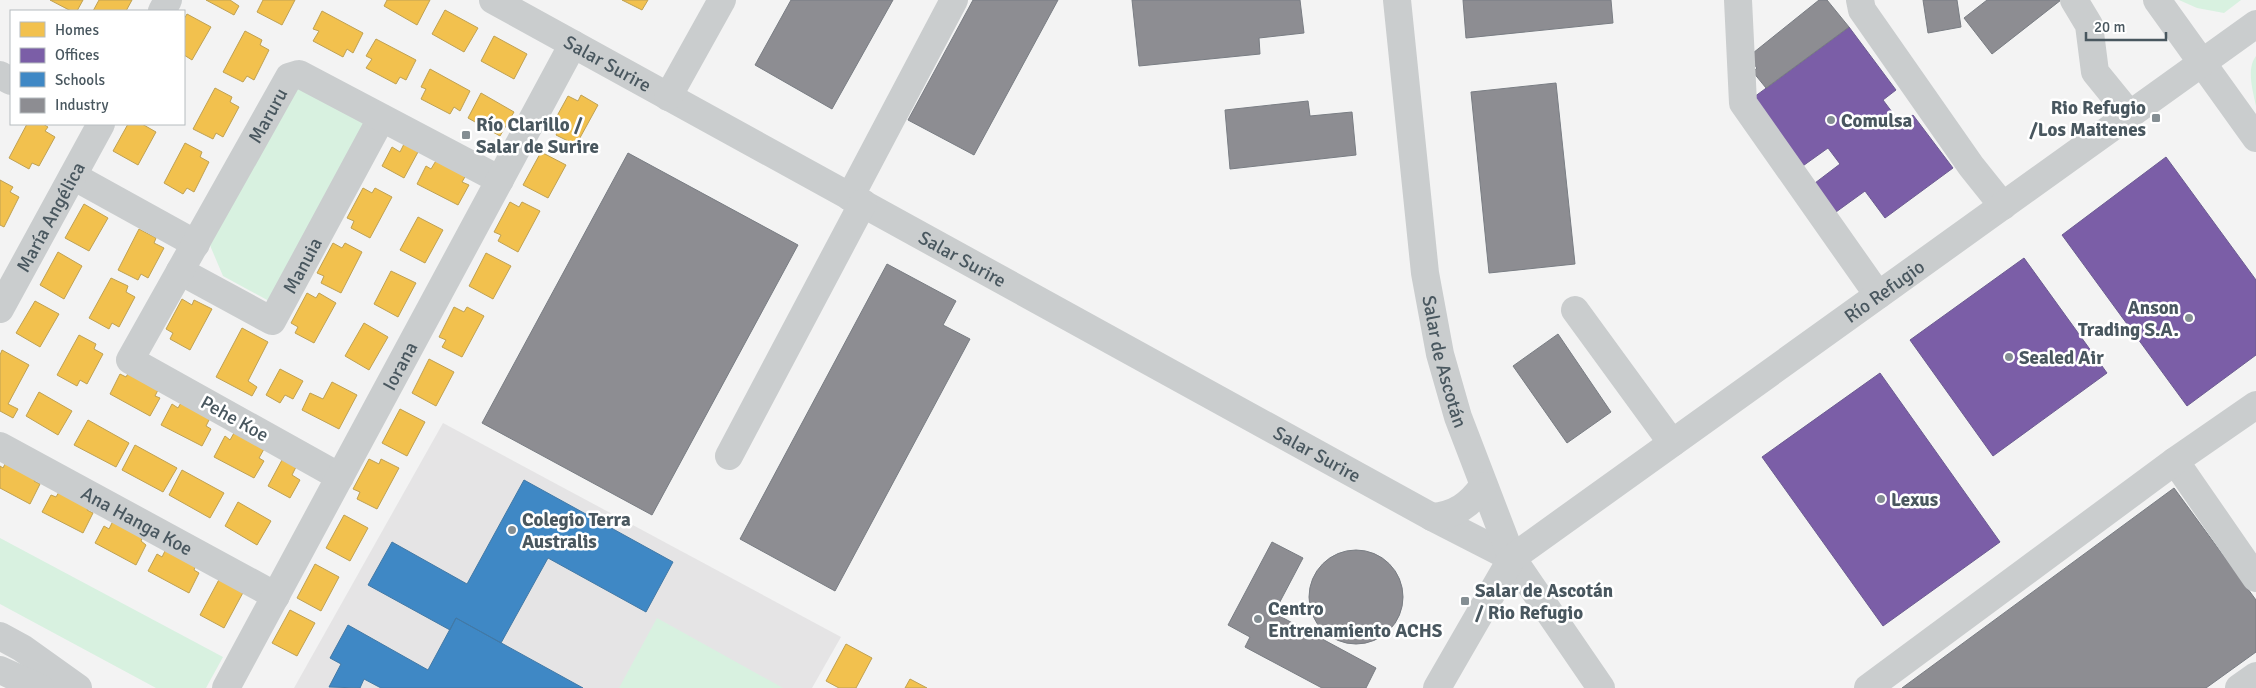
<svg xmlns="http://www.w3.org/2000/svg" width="2256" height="688" viewBox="0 0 2256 688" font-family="Signika,sans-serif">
<rect width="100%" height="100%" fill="#f3f3f3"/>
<path fill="#e5e4e5" d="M443,423l398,214 -29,51h-518z"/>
<path fill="#d8f1e0" d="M2179,0h62l-17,13 -27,-5z
M2256,56v50c-3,-15 -10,-37 0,-50z
M296,84l70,39 -97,178 -46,-25 -14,-33z
M0,538l223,119 -17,31h-50l-156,-84z
M657,618l126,70h-164z"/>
<path fill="#f2c14e" stroke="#bfa153" d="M50,0h33l-6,11h-6z
M99,0h33l-6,11h-33z
M206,0h24l9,6 -5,9z
M263,0h32l-13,25 -25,-13z
M387,0h43l-13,25 -33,-19z
M622,0h26l-6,10z
M445,10l33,18 -14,24 -32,-18z
M322,11l41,22 -10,20 -6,-4 -4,8 -30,-16 6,-10 -6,-2z
M187,14l24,13 -19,33 -8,-5v-36z
M245,31l17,9 -2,5 9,5 -15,30 -7,-4 -4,6 -20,-10z
M494,36l33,18 -13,25 -33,-18z
M376,39l40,21 -10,20 -6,-3 -4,7 -30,-16 6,-9 -6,-3z
M430,69l40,22 -10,20 -6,-4 -4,7 -29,-15 5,-10 -5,-2z
M215,88l17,9 -2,5 9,5 -16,30 -7,-4 -3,6 -20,-10z
M481,93l33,19 -14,24 -32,-18z
M581,95l17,10 -22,40 -20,-10 3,-6 -7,-4 16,-29 10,5z
M27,124h16l5,3 -3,4 10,6 -16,29 -7,-3 -3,6 -20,-11z
M128,124h14l14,8 -18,33 -25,-14z
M185,143l17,9 -2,5 9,5 -15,30 -7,-4 -4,6 -19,-11z
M404,144l14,8 -14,26 -22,-12 10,-19 8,5z
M541,152l25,13 -18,33 -25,-13z
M437,159l29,16 -4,7 7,3 -11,20 -41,-21 9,-18 5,3z
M0,180l13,7 -3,5 9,5 -15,30 -4,-2z
M363,188l9,5 3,-5 17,9 -22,41 -19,-10 3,-7 -7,-3z
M510,202l9,5 3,-5 18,9 -22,41 -20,-11 3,-6 -7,-3z
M84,204l24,14 -19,33 -24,-13z
M418,217l25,13 -18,33 -25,-13z
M139,229l17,9 -2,5 10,5 -16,30 -7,-4 -3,6 -20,-10z
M333,243l9,5 3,-5 17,9 -21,41 -20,-10 3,-7 -7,-3z
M58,252l24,14 -18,33 -24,-14z
M486,253l25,13 -18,33 -24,-13z
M391,271l25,12 -18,34 -24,-13z
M111,278l17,8 -2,6 9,5 -16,30 -7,-4 -3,6 -20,-11z
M307,293l9,5 3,-5 17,10 -22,40 -19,-10 3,-6 -7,-4z
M182,299l10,6 2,-5 18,9 -22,41 -20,-11 3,-6 -7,-4z
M35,301l24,13 -19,33 -24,-14z
M454,307l10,5 3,-5 17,9 -22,41 -20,-10 4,-7 -7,-3z
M364,323l24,14 -19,33 -24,-14z
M242,328l26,14 -20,39 9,6 -5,9 -36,-19z
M79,335l17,9 -2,5 9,5 -16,30 -7,-4 -3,6 -20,-11z
M2,350l27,15 -21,39 10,5 -5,9 -13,-7v-56z
M429,359l25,13 -18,34 -24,-13z
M280,369l23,12 -10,18 -8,-4 -5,8 -14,-8z
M130,370l30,16 -5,10 5,2 -10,18 -40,-22 10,-20 6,3z
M332,382l25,13 -18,34 -37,-19 8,-17 13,6z
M39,392l33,19 -14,24 -32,-19z
M182,401l29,15 -5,10 5,3 -9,17 -41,-21 11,-21 6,4z
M400,409l25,13 -18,34 -25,-13z
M88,420l41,23 -13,24 -42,-22z
M234,433l30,16 -5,9 5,3 -10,17 -40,-21 11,-21 5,4z
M135,445l42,23 -14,24 -41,-22z
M8,458l30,16 -4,7 6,3 -10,20 -30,-16v-22l3,2z
M369,459l10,5 2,-5 18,9 -22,41 -20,-10 3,-7 -7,-3z
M282,460l14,7 -4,8 8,5 -10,18 -22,-12z
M182,470l42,23 -14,25 -41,-23z
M62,487l29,16 -4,7 6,3 -10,20 -41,-21 9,-17 5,2z
M238,502l33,19 -14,24 -32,-19z
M344,515l24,13 -18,33 -24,-13z
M114,519l30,15 -3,7 5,4 -10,20 -41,-22 9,-17 5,3z
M167,547l30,16 -3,7 5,3 -10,20 -41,-22 9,-17 5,3z
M315,564l24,13 -18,34 -24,-13z
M222,574l24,13 -22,41 -24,-13z
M290,610l25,13 -18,33 -25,-13z
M846,644l26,14 -16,30h-17l-13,-7z
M910,679l17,9h-22z"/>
<path fill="#7b5ea7" stroke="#6c5c91" d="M1849,27l47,63 -13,10 18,24 12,-9 40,53 -68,50 -20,-27 -29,21 -21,-29 25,-19 -12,-16 -28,20 -50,-68z
M2166,157l90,123v75l-69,51 -125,-171z
M2024,258l83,115 -114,83 -83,-116z
M1880,373l120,169 -117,84 -121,-169z"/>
<path fill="#3f88c5" stroke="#4279a6" d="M524,480l149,82 -27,50 -98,-54 -47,85 -45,-25 -6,12 -82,-45 24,-43 75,42z
M456,618l127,70h-202l-17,-9 -4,9 -31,-1 12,-23 -11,-6 18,-33 80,45z"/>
<path fill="#8d8d92" stroke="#797d83" d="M791,0h102l-61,109 -77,-44z
M973,0h85l-84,155 -66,-35z
M1132,0h168l4,33 -45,5 1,16 -121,12z
M1463,0h148l2,23 -147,15z
M1819,0h8l22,27 -83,61 -13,-16 4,-4 -9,-11z
M1923,0h34l4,27 -33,6z
M1987,0h74l-69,54 -28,-36z
M1556,83l19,181 -86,9 -18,-181z
M1308,101l2,15 42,-4 4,43 -126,14 -5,-59z
M628,153l170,92 -146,270 -170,-92z
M887,264l69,37 -13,24 27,14 -135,252 -95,-52z
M1558,334l53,78 -44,31 -54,-77z
M2174,488l82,112v52l-50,36h-304z
M1272,542l31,16 -29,55 102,55 -10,20h-44l-77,-41 5,-10 -22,-12z
M1309 597a47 47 0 1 1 94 0a47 47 0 1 1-94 0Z"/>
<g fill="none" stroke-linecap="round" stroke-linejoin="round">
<g stroke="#cacdce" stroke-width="28">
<path id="s1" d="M493,0l939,517 80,41"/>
<path id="s2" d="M1397,0l28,273 15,81 18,63 54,141 89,130"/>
<path d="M1738,0l5,103 135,192"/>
<path d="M1860,0l2,10 109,156 32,40"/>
<path d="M2074,0l15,25 6,47 35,43"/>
<path d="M2157,0l99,138"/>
<path d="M162,11l6,-11"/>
<path d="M0,75l11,6"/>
<path d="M668,97l54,-97"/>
<path d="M73,176l123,68"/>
<path d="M850,197l104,-197"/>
<path id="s3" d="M180,271l92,50 109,-202"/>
<path id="s4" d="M0,309l101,-185"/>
<path d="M1575,310l97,133"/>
<path id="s5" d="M0,446l276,150"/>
<path d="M729,456l134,-253"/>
<path d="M2175,461l81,117"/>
<path id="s6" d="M340,477l-210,-117 159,-283 10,-3 201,106"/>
<path d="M1432,517c23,-2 38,-12 51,-31"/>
<path d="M0,636l22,12 56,40"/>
<path d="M0,670l40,18"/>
<path id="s7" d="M226,688l347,-644"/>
<path id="s8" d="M1437,688l75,-130 744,-534"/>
<path d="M1868,688l307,-227 81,-56"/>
<path d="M2239,688l17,-12"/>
</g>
</g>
<g fill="#848e93" stroke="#fff" stroke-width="2">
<rect x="2151" y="113" width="10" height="10" rx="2.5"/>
<circle cx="1831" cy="120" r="5"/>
<rect x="461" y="130" width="10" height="10" rx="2.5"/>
<circle cx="2189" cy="318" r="5"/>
<circle cx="2009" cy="357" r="5"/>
<circle cx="1881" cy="499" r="5"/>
<circle cx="512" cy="530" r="5"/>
<rect x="1460" y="596" width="10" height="10" rx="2.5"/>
<circle cx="1258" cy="619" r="5"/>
</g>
<g text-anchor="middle" stroke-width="5" stroke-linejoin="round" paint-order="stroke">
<g font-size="19" fill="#49575f" stroke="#fff">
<text dy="7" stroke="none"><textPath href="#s1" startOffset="131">Salar Surire</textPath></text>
<text dy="7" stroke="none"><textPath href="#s6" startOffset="521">Maruru</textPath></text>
<text dy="7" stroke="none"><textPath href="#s4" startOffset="105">María Angélica</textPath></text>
<text dy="7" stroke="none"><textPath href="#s1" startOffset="536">Salar Surire</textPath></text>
<text dy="7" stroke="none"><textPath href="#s3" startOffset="168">Manuia</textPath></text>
<text dy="7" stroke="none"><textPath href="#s8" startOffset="608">Río Refugio</textPath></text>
<text dy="7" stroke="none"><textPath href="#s2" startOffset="365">Salar de Ascotán</textPath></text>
<text dy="7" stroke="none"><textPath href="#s7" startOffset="366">Iorana</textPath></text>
<text transform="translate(235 418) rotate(29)" y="7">Pehe Koe</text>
<text dy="7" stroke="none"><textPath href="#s1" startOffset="941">Salar Surire</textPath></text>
<text dy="7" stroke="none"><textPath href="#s5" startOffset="156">Ana Hanga Koe</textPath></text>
</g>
<g font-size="19" font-weight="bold" fill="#49575f" stroke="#fff" text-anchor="start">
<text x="2146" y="114" text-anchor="end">Rio Refugio<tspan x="2146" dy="22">/Los Maitenes</tspan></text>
<text x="1841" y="127">Comulsa</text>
<text x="476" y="131">Río Clarillo /<tspan x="476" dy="22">Salar de Surire</tspan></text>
<text x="2179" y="314" text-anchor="end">Anson<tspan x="2179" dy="22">Trading S.A.</tspan></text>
<text x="2019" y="364">Sealed Air</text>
<text x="1891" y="506">Lexus</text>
<text x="522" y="526">Colegio Terra<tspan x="522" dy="22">Australis</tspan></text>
<text x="1475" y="597">Salar de Ascotán<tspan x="1475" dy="22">/ Rio Refugio</tspan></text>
<text x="1268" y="615">Centro<tspan x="1268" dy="22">Entrenamiento ACHS</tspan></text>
</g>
</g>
<rect x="10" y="10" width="175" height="115" fill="#ffffff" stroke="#b6bcbf"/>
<rect x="20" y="22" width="25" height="15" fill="#f2c14e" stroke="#b6bcbf"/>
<text x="55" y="35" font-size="15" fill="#49575f">Homes</text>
<rect x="20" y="48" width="25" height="15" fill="#7b5ea7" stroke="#b6bcbf"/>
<text x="55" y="60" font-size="15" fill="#49575f">Offices</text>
<rect x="20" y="72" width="25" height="15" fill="#3f88c5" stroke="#b6bcbf"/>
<text x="55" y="85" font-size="15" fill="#49575f">Schools</text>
<rect x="20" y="98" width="25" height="15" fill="#8d8d92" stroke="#b6bcbf"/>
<text x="55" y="110" font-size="15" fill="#49575f">Industry</text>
<path d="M2086 32v8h80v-8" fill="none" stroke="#49575f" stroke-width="2.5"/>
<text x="2094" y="32" font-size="15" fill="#49575f" stroke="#ffffff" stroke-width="4" paint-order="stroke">20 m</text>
</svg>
